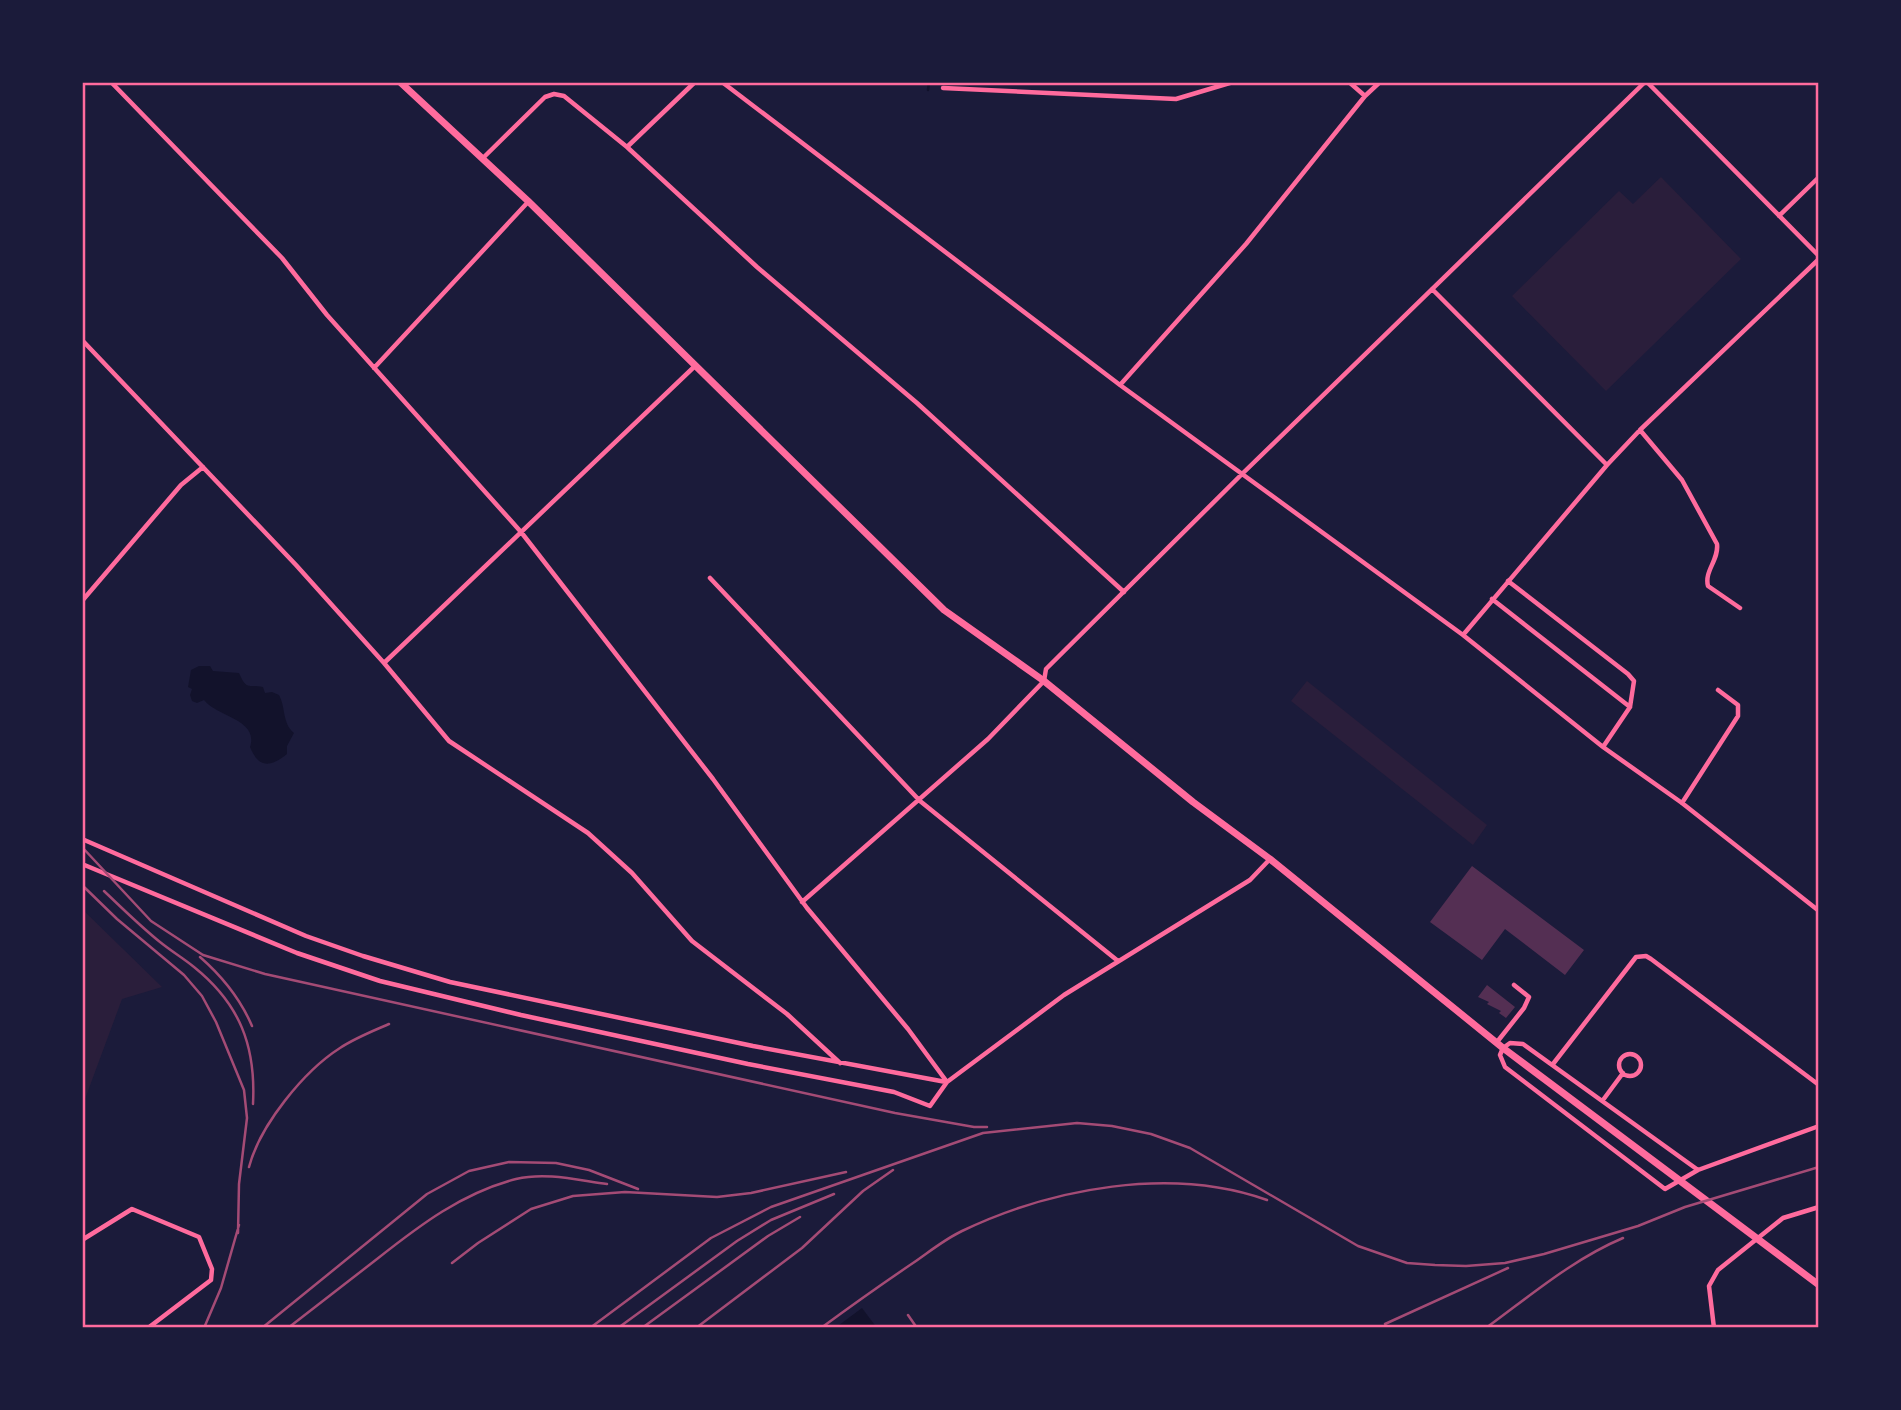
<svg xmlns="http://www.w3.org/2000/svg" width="1901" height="1410" viewBox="0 0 1901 1410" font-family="'Sofia Sans Condensed',sans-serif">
<rect width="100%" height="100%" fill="#1b1b3a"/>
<path fill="#2a1e3b" d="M1661,177l80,82 -135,132 -94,-95 107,-105 14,13z
M1307,681l180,144 -14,20 -182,-144z
M82,909l80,78 -40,12 -40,108z"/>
<path fill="#12122b" d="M199,666h11l3,5 26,2c8,18 9,11 24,14l2,6 7,-1 7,3c7,13 3,28 15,38l-7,13v8c-16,13 -28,15 -37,-7 9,-28 -33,-30 -46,-47l-7,3 -5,-2 -2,-6 2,-6 -4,-2 3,-17z
M862,1308l15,20h-42z"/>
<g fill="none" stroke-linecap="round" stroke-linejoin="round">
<path stroke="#12122b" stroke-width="2.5" d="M928,90l1,-8"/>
</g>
<path fill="#542f53" d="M1472,866l112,84 -19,25 -60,-46 -23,31 -52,-38z
M1487,985l28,22 -9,11 -7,-5 2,-2 -14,-7 2,-2 -11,-5z"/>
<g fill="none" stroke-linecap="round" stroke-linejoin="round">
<path stroke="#ff6b9d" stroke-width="4.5" d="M111,82l171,176 45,57 194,217 192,247 94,129 101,121 39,53
M722,82l398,303 343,250 140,112 79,56 137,108
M1349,82l16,14
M1647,82l172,174
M943,88l233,11 57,-17
M627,147l68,-65
M483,158l62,-61 9,-3 10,2 63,51 130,120 160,136 207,189
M1779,216l40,-39
M1432,289l175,176
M82,340l214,225 88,98 65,78 139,92 44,40 60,68 95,73 53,49
M374,368l154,-166
M1120,385l126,-141 119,-148 15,-14
M1640,430l42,50 35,64c2,16 -13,27 -9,42l32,22
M710,578l210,223 198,160
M1508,581l120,93 6,7 -4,26 -27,40
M1492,599l138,108
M82,601l99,-116 22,-18
M1463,635l144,-170 33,-35 179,-171
M384,663l311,-297
M1682,803l56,-87v-11l-20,-15
M82,839l224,97 57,20 87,26 303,64 193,36
M82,864l215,89 83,28 141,34 227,49 146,28 36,14 17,-24 117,-87 186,-115 20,-21
M802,902l186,-163 56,-58 2,-12 196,-195 403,-392
M1497,1042l27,-34 5,-11 -15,-12
M1619 1065a11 11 0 1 1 22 0a11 11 0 1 1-22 0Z
M1553,1064l83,-107 10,-1 5,3 168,126
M1603,1100l20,-27
M1698,1170l-175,-126 -13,-1 -7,5 -3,7 5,12 160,122 33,-19 121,-44
M82,1240l50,-31 67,28 13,32 -1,11 -63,48
M1714,1328l-5,-42 9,-16 65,-52 36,-11"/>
<path stroke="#ff6b9d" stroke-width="7" d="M400,82l128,119 416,409 100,71 149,121 77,57 233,189 316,237"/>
<path stroke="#a44b75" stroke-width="2.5" d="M82,847l69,74 52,34 62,19 630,139 79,14h13
M82,885l35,34 67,56 18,21 14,26 28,68 3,28 -8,66 -1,49
M104,891c18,17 36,35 56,51 11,9 23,16 34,25 46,37 62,79 59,137
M200,957c23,20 40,41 52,69
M249,1167c11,-42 55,-96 91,-119 15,-10 33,-17 49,-24
M452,1263l26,-20 53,-34 42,-13 52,-4 92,5 34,-4 95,-21
M908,1315l9,13
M1385,1324l123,-56
M204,1328l17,-40 18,-63
M262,1328l165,-134 42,-23 40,-9 47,1 33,7 49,19
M288,1328c30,-23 59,-46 89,-69 43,-34 85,-66 139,-80 30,-7 61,1 91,5
M590,1328l121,-90 60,-31 212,-74 94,-10 35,3 39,8 39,14 168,98 49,17 28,2 31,1 39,-3 39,-9 94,-28 47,-19 134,-40
M618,1328l119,-87 34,-21 63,-26
M642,1328l126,-92 32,-19
M696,1328l106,-80 61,-57 30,-21
M821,1328c30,-22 61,-44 92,-65 16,-11 32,-24 49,-32 90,-43 209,-65 305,-31
M1486,1328c44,-32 87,-69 137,-90"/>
</g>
<rect width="1901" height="1410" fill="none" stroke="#1b1b3a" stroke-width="168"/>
<rect x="84" y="84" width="1733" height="1242" fill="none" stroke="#ff6b9d" stroke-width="2.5"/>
</svg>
